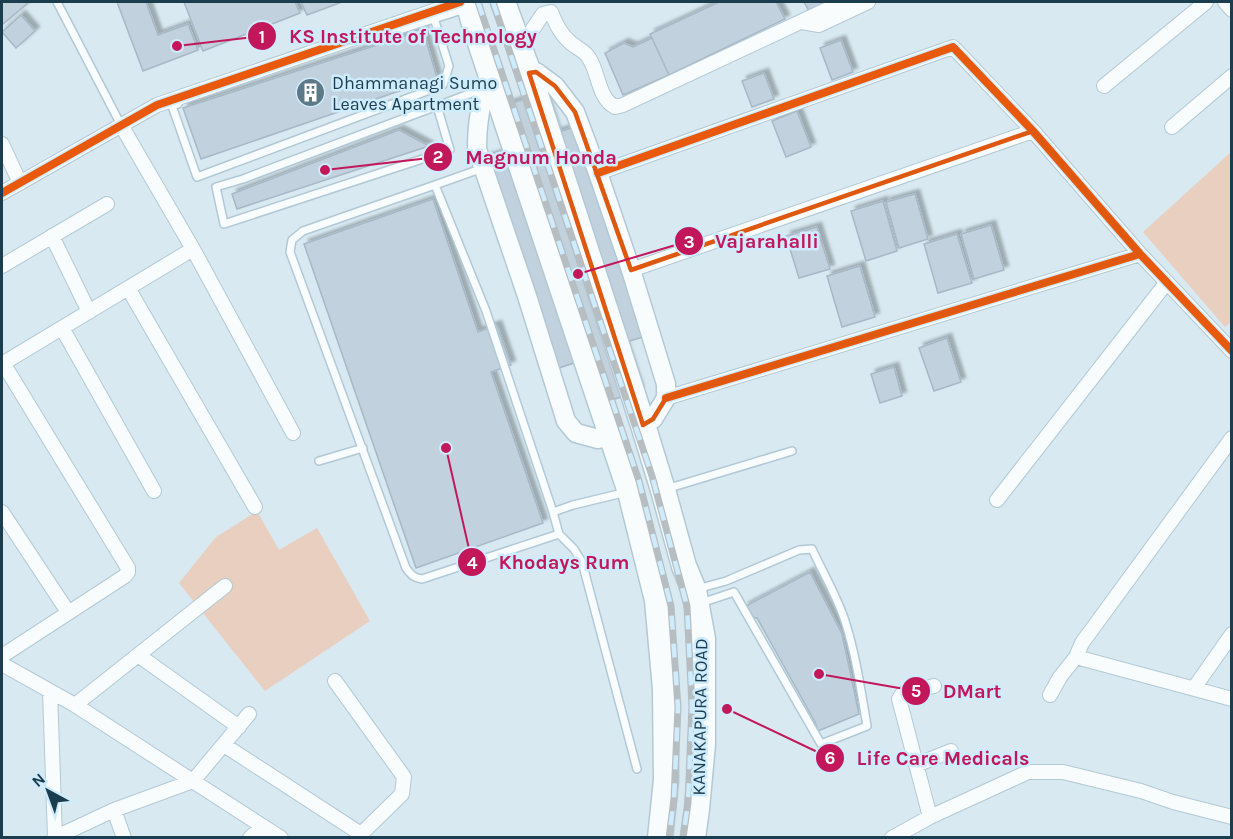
<svg xmlns="http://www.w3.org/2000/svg" width="1233" height="839" viewBox="0 0 1233 839" font-family="Karla,sans-serif">
<defs>
<filter id="shadow"><feDropShadow dx="4.5" dy="-4.5" stdDeviation="1.5" flood-color="#0004"/></filter>
</defs>
<rect width="100%" height="100%" fill="#d8e9f2"/>
<path fill="#e8cfc0" d="M1231,152l1,169 -7,6 -82,-95z
M257,511l22,39 38,-22 53,93 -105,70 -86,-108 37,-46z"/>
<path fill="#c1d1de" stroke="#a7b8c7" stroke-width="1.5" filter="url(#shadow)" d="M2,2h27l-26,22 -1,-2z
M117,2h29l12,33 30,-11 10,26 -55,21z
M184,2h111l5,11 -97,38z
M301,2h41l-35,13z
M719,2h57l9,17 -116,56 -19,-41z
M804,2h25l-20,9z
M21,15l14,16 -19,17 -14,-16z
M423,30l14,48 -236,81 -18,-51z
M652,38l17,37 -46,20 -18,-42 19,-10 9,4z
M841,40l12,32 -21,8 -12,-32z
M764,73l10,26 -22,8 -10,-26z
M543,93l13,40 18,-6 69,210 -20,6 16,48 -45,15 -14,-45 -24,8 -70,-211 22,-7 -14,-42z
M797,111l14,36 -25,10 -14,-36z
M399,130l30,16 -192,63 -5,-15z
M915,194l13,45 -29,9 -13,-46z
M433,199l45,133 19,-7 14,40 -20,7 52,151 -127,45 -112,-324z
M883,201l14,50 -31,10 -15,-50z
M991,225l13,45 -30,9 -13,-45z
M817,227l13,42 -31,9 -13,-42z
M957,234l15,49 -34,10 -14,-49z
M860,266l15,51 -33,10 -15,-51z
M947,338l14,44 -27,9 -15,-43z
M894,367l8,29 -22,7 -9,-29z
M810,572l32,62 17,80 -41,17 -3,-9 -58,-104 -8,-1 -5,-10z"/>
<g fill="none" stroke-linecap="round" stroke-linejoin="round">
<defs>
<path id="service" d="M57,2l64,123
M393,32l72,-23
M178,104l-6,2 25,71 246,-92 6,-19 -15,-48
M437,106l13,44 -226,74 -8,-37 27,-8 194,-73 48,-18
M435,185l48,-17
M319,461l44,-13
M666,489l126,-38
M553,512l-67,-201 -51,-126 -132,46 -11,9 -2,12 116,316c5,7 8,10 16,11l137,-45 -6,-22 20,-7 54,-13
M559,534l15,15 8,13 55,207
M697,589l29,-8 73,-31 13,-1c11,24 25,47 33,72 11,34 16,70 22,105l-46,18 -87,-152 -33,11"/>
<path id="minor" d="M1225,2l7,8
M801,22l18,3 49,-23
M520,48l23,-34 8,-2c5,12 10,23 20,31 6,5 15,9 18,15 10,15 9,40 26,49l8,-2 220,-103
M1104,86l102,-84
M1172,127l60,-51
M2,144l18,39
M598,173l355,-126 80,84 107,123 92,97
M2,193l155,-88 303,-103
M52,236l37,76
M193,249l100,184
M2,266l105,-62
M631,270l402,-139
M128,288l127,219
M62,328l92,163
M2,364l191,-115 -72,-124
M666,398l474,-144
M1232,438l-150,205 -6,14 156,42
M997,500l170,-218
M2,512l66,100
M138,655l101,72
M2,656l123,-80 3,-4v-4l-125,-205
M2,664l73,41 206,133
M1194,688l38,-54
M50,691l5,146
M1050,695l10,-18 16,-20
M75,705l150,-119
M224,745l137,89 41,-40 2,-17 -69,-96
M916,765l35,-14
M114,810l10,28
M930,817l-31,-118 3,-5 32,-8
M54,838l60,-28 79,-29 56,-67
M250,838l13,-12
M892,838l38,-21 98,-45h35l78,19 32,11 59,15"/>
<path id="tertiary" d="M529,73l7,-1 19,14 20,26 23,61 33,97 35,114v14l-13,21 -10,6
M493,83c-14,10 -16,49 -16,66l50,147 39,125 10,12 22,6 13,-3"/>
<path id="trunk" d="M468,2l7,26 155,464 27,108 8,89 1,91 -6,58
M503,2l26,71 114,352 20,65 21,76 10,24 9,49v105l-6,65 -4,29"/>
</defs>
<use href="#service" stroke="#b2c9d5" stroke-width="10"/>
<use href="#minor" stroke="#b2c9d5" stroke-width="16"/>
<use href="#tertiary" stroke="#b2c9d5" stroke-width="21"/>
<use href="#trunk" stroke="#b2c9d5" stroke-width="27"/>
<use href="#service" stroke="#f9fcfd" stroke-width="7"/>
<use href="#minor" stroke="#f9fcfd" stroke-width="14"/>
<use href="#tertiary" stroke="#f9fcfd" stroke-width="18"/>
<use href="#trunk" stroke="#f9fcfd" stroke-width="24"/>
<defs>
<path id="rail" d="M478,2l161,479 32,125 7,101 -4,92 -5,39
M493,2l159,474 35,130 5,100 -4,97 -5,35"/>
</defs>
<use href="#rail" stroke="#b7bec1" stroke-width="7"/>
<use href="#rail" stroke="#ceecfd" stroke-width="4.5" stroke-dasharray="14" stroke-linecap="butt"/>
<defs>
<path id="cycleway" d="M598,173l355,-126 80,84 107,123 92,97
M2,193l155,-88 303,-103
M666,398l474,-144"/>
</defs>
<use href="#cycleway" stroke="#ceecfd" stroke-width="11"/>
<use href="#cycleway" stroke="#e8590c" stroke-width="8"/>
</g>
<path fill="none" stroke="#de580f" stroke-width="4.5" stroke-linejoin="round" d="M536,72l19,14 20,26 56,158 402,-139 107,123 -474,144 -13,21 -10,6 -114,-352z"/>
<defs>
<symbol id="building-disc" viewBox="-11 -11 22 22"><circle r="9.5" fill="#5d7987" stroke="#ceecfd"/><path d="M-4-6H4V6H1V3H-1V6H-4ZM-2.5-4.3h1.7v1.8h-1.7ZM.8-4.3h1.7v1.8H.8ZM-2.5-1h1.7V.8h-1.7ZM.8-1h1.7V.8H.8Z" fill="#fff"/></symbol>
</defs>
<g fill-rule="evenodd">
<use href="#building-disc" x="294" y="76" width="33" height="33"/>
</g>
<g text-anchor="middle" stroke-width="5" stroke-linejoin="round" paint-order="stroke">
<g font-size="18" fill="#1b3d4d" stroke="#ceecfd" text-anchor="start">
<text x="332" y="89">Dhammanagi Sumo<tspan x="332" dy="21">Leaves Apartment</tspan></text>
</g>
<g font-size="18" fill="#1b3d4d" stroke="#ceecfd">
<text transform="translate(700 717) rotate(-89)" y="6">KANAKAPURA ROAD</text>
</g>
</g>
<path fill="none" stroke="#c2185b" stroke-width="2" d="M177 46L262 36M325 170L438 157M578 274L689 241M446 448L472 562M819 674L916 691M727 709L830 758"/>
<g fill="#c2185b" stroke="#ceecfd" stroke-width="2">
<circle cx="177" cy="46" r="6"/>
<circle cx="325" cy="170" r="6"/>
<circle cx="578" cy="274" r="6"/>
<circle cx="446" cy="448" r="6"/>
<circle cx="819" cy="674" r="6"/>
<circle cx="727" cy="709" r="6"/>
<circle cx="262" cy="36" r="15"/>
<circle cx="438" cy="157" r="15"/>
<circle cx="689" cy="241" r="15"/>
<circle cx="472" cy="562" r="15"/>
<circle cx="916" cy="691" r="15"/>
<circle cx="830" cy="758" r="15"/>
</g>
<g font-size="18" text-anchor="middle" font-weight="bold" fill="#fff">
<text x="262" y="43">1</text>
<text x="438" y="163">2</text>
<text x="689" y="248">3</text>
<text x="472" y="569">4</text>
<text x="916" y="697">5</text>
<text x="830" y="764">6</text>
</g>
<g font-size="20" text-anchor="middle" font-weight="bold" fill="#c2185b" stroke="#ceecfd" stroke-width="5" stroke-linejoin="round" paint-order="stroke">
<text x="413" y="43">KS Institute of Technology</text>
<text x="541" y="164">Magnum Honda</text>
<text x="767" y="248">Vajarahalli</text>
<text x="564" y="569">Khodays Rum</text>
<text x="972" y="698">DMart</text>
<text x="943" y="765">Life Care Medicals</text>
</g>
<rect width="1233" height="839" fill="none" stroke="#1b3d4d" stroke-width="6"/>
<g transform="translate(48 791) rotate(319)" stroke="#ceecfd" stroke-width="4.5" paint-order="stroke">
<path d="M0-4.5L10 22L0 15L-10 22Z" fill="#1b3d4d"/>
<text y="-9" font-size="16" font-weight="bold" text-anchor="middle" fill="#1b3d4d">N</text>
</g>
</svg>
